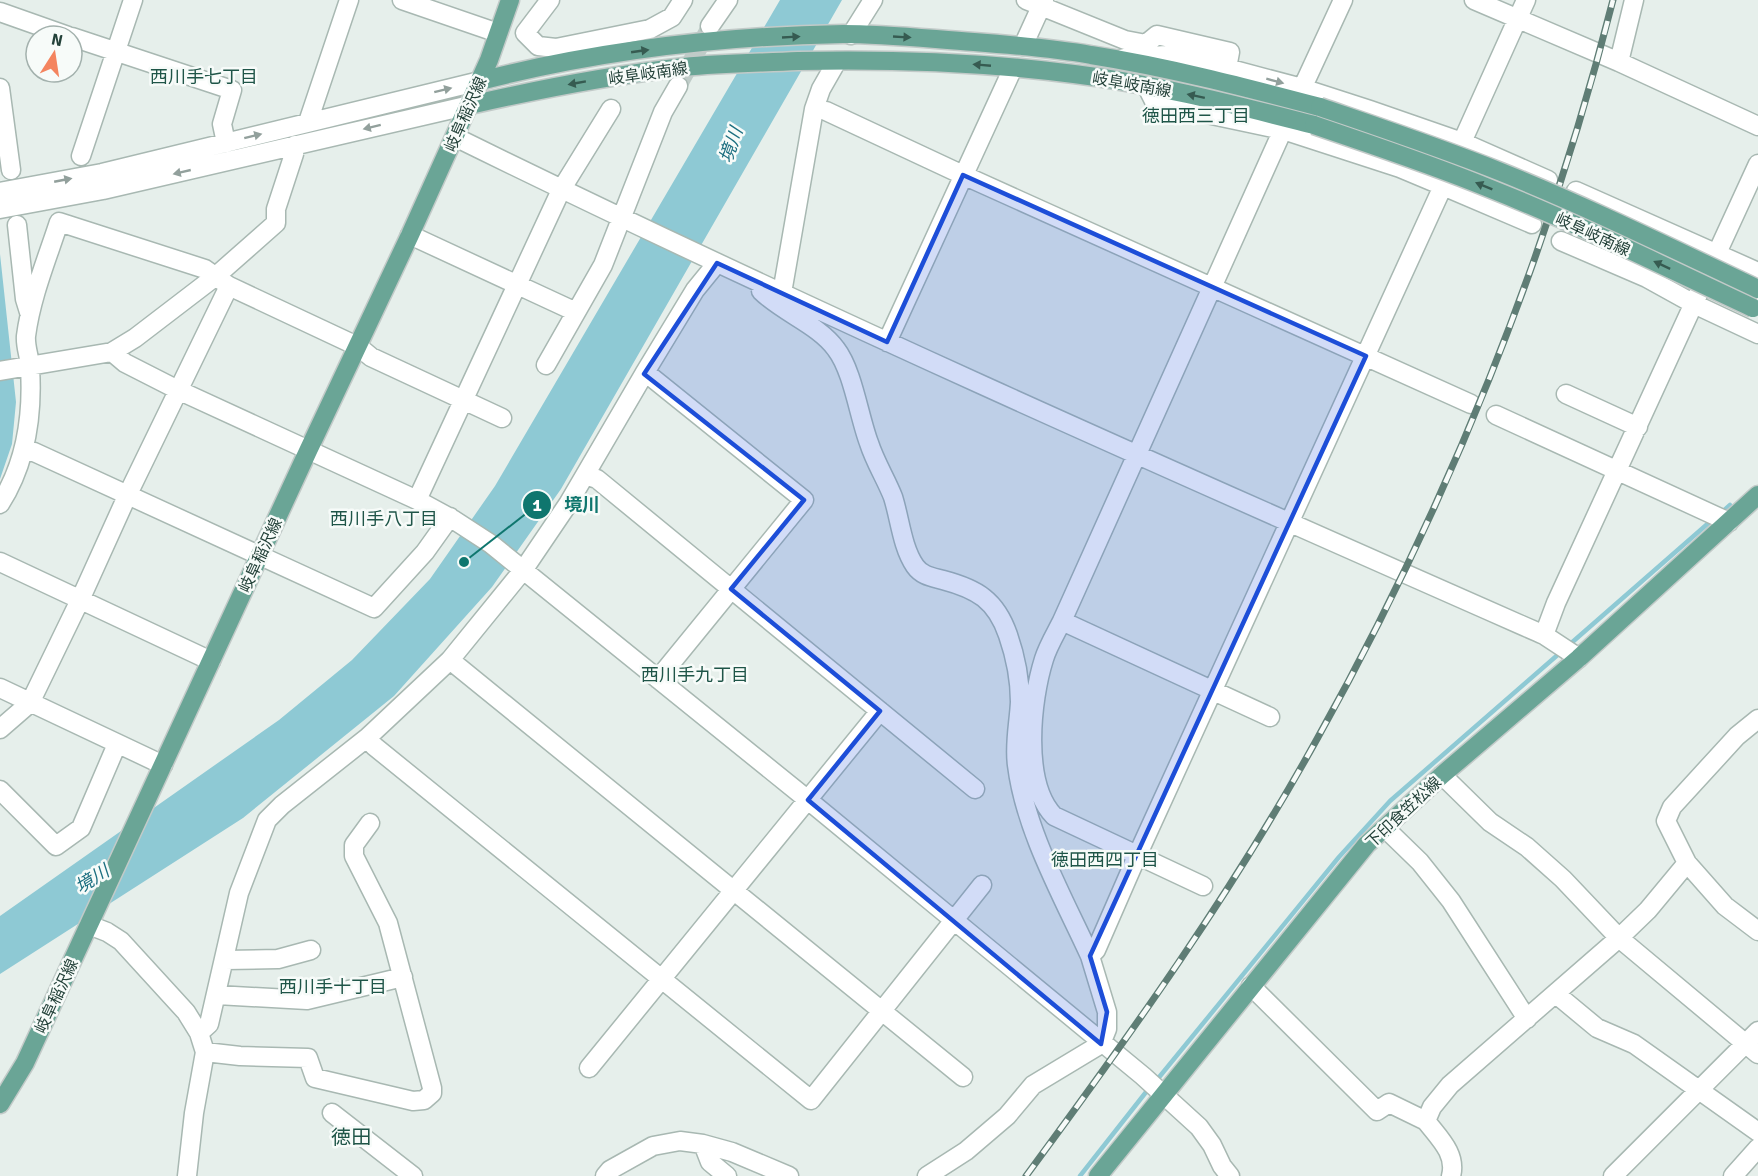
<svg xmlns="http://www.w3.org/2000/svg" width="1758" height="1176" viewBox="0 0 1758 1176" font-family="Signika,'Noto Sans JP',sans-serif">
<rect width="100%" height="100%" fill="#e6efeb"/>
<path fill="#8ec9d4" d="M780,0h62l-281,489 -69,98 -98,109 -151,122 -243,156v-58l279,-196 73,-60 78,-81 65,-93z
M0,254l16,148 -4,42 -12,35z"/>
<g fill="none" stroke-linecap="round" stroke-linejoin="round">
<path stroke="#8ec9d4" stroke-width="4.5" d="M1721,513l9,-8
M1569,645l143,-125
M1156,1081l183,-224 51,-56 171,-149
M1080,1176l70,-89"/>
<path stroke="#bfccc8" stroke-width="18" stroke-dasharray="18 9" stroke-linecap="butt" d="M678,86l30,-55"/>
<defs>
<path id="minor" d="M402,0l96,33
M550,0l-25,33 13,13 18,2 94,-19 22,-12 11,-17
M1026,0l99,40 21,4 11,-9 73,17 -3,16
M1474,0l145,62 139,64
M0,12l68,24
M710,26l18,-26
M851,35l22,-35
M72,37l160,53 -10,34 4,19
M1023,46l21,-46
M1124,58l42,-3 16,1 120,32 68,22 92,32 86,38
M1619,62l15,-62
M0,88l11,82
M1300,93l43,-93
M826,111l137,64 508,229
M308,122l41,-122
M455,137c358,176 724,337 1089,498l35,23
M1458,151l68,-151
M81,156l52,-156
M1447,177l-4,9 89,38
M1576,191l182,81
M0,192l102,-19 378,-92
M0,209l103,-19 367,-85
M17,225l8,74 4,13
M410,235l166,77
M1561,241l86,37 47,26 64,30
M761,291c21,21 58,34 75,58 17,22 23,68 33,94 6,19 17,36 24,54 7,22 9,50 22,69 7,10 17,11 28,14 34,9 53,20 65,55 8,23 12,43 12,67 -1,21 -6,42 -3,63 8,65 46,132 73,191
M782,293l32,-184 7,-20 16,-28
M887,342l126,-274
M112,352l13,11 53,27 239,110 37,20 37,24 317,256 335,276 56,51 13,18 10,21 8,10
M546,365l57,-100 60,-153 15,-26
M0,371l112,-19 23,-14 81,-62 60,-53v-14l18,-55 1,-9
M644,374l51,-84 22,-27
M1566,394l72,33
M1496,415l233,107
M25,451l9,1 340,156 51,-56 25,-35
M585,475l59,-101 6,2 154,124 -146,179
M417,500l144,-310 50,-81
M0,504c26,-41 33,-88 30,-136 0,-11 -5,-21 -4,-32 5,-39 21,-77 33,-114l146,47 24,17 130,61 12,10 131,61
M0,562l211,99
M1062,621c-6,12 -14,25 -18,38 -13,41 -22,124 10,157l149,70
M1544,635l12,-32 202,-439
M450,660l513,417
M0,688l163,77
M1270,717l-208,-96 223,-496
M1758,719l-21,17 -65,71 -6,14 21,42 38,43 33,25
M0,729l30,-26 50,-103 48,-106 101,-208
M368,737l6,9 437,354 171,-215
M1442,775l48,47 37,25 36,32 56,59 139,116
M0,790l56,56 25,-18 36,-84
M1385,828l35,34 31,39 76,118
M89,925l18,7 14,9 65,71 13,21 6,19 -11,61 -7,63
M225,960l53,-1 33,-9
M1251,986l126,125 12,-8 37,18
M1556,994l41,34 37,16 124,88
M217,995l90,5 96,-23
M199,1033l10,-9 30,-131 28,-73 15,-15 86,-68 82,-77 74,-91 44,-65 17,-29 12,4 378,310
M205,1052l35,4 68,2 7,20 98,23 11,-1 8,-7v-5l-44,-165 -34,-67v-11l16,-22
M589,1068l291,-357
M332,1113l81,63
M703,1144l7,18 17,14
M605,1176l5,-6 43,-24 27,-5 23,3 29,8 57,24
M927,1176l39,-25 41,-35 26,-31 68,-41 6,-15v-17l-17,-56 6,-6 41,-94 306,-670 -43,-18 -117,-38 -128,-27 -9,-18
M1451,1176c6,-22 -12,-38 -25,-55l6,-14 18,-22 169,-147 29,-28 39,-47
M1613,1176l145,-145
M1733,1176l25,-28"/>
<path id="major" d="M480,81c117,-30 242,-45 363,-47 43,0 87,5 131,8 39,3 78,6 117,13 77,12 153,32 229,52
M470,105c70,-16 142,-30 214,-38 38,-4 76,-4 114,-6 92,-2 184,1 276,13 81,10 161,31 240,51
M0,1104l25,-41 283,-612 102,-216 79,-175 21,-60
M1098,1176l269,-332 75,-69 137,-117 179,-163"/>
</defs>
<use href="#minor" stroke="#a8b8b2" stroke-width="21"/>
<use href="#major" stroke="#c2cac8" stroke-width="21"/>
<use href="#minor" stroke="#fff" stroke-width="18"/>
<use href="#major" stroke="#6aa596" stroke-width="18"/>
<defs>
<path id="rail" d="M1026,1176c104,-141 206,-283 291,-437 129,-231 231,-482 296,-739"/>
</defs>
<use href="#rail" stroke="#5f7d75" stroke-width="7"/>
<use href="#rail" stroke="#f7fbf9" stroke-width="4.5" stroke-dasharray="14" stroke-linecap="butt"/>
<defs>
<path id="major-bridge" d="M1320,107c61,21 121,41 181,65 87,35 172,77 257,117
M1314,125c58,20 116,39 172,62 91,36 179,80 267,121"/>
</defs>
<use href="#major-bridge" stroke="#c2cac8" stroke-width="21" stroke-linecap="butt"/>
<use href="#major-bridge" stroke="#6aa596" stroke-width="18"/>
</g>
<defs><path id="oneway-solid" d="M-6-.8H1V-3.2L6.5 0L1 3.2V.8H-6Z" transform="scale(1.5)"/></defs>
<g fill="#365b51">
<use href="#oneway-solid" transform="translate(791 37) rotate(-3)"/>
<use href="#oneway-solid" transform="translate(902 37) rotate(3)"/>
<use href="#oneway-solid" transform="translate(640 51) rotate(-8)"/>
<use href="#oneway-solid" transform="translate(982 65) rotate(-175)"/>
<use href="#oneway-solid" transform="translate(577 83) rotate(170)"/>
<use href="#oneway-solid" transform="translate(1196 96) rotate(-168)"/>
<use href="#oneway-solid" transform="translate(1484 186) rotate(-158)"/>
<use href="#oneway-solid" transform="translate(1662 265) rotate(-155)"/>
</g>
<g fill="#92a09c">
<use href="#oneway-solid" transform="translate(1275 81) rotate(15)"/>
<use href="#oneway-solid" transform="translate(443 90) rotate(-14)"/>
<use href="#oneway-solid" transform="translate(372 127) rotate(166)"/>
<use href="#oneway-solid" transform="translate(253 136) rotate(-14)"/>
<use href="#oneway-solid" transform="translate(182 172) rotate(167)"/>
<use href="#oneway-solid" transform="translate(63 180) rotate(-11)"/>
</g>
<path fill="#1d4ed8" fill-opacity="0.2" stroke="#1d4ed8" stroke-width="4.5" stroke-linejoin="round" d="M963,175l403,181 -276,600 17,56 -6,32 -293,-244 72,-89 -149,-122 73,-89 -160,-126 73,-111 170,79z"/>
<g text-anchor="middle" stroke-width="5" stroke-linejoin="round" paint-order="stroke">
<g font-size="16" fill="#24423a" stroke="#f7fbf9">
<text transform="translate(648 73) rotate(-8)" y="6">岐阜岐南線</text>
<text transform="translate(1132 84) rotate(10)" y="6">岐阜岐南線</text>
<text transform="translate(465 114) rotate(-66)" y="6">岐阜稲沢線</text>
<text transform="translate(1593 234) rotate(25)" y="6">岐阜岐南線</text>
<text transform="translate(260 555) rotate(-65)" y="6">岐阜稲沢線</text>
<text transform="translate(1403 812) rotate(-43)" y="6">下印食笠松線</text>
<text transform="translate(56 996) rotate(-65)" y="6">岐阜稲沢線</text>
</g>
<g font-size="18" fill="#1f5548" stroke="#f7fbf9">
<text x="204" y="83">西川手七丁目</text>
<text x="1196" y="122">徳田西三丁目</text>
<text x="384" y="525">西川手八丁目</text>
<text x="695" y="681">西川手九丁目</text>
<text x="1105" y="866">徳田西四丁目</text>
<text x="333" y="993">西川手十丁目</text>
</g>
<g font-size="18" font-style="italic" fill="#1c6f80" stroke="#f7fbf9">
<text transform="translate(731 145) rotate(-71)" y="6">境川</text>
<text transform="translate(92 879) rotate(-32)" y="6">境川</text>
</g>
<g font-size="20" fill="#1f5548" stroke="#f7fbf9">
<text x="351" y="1144">徳田</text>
</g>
</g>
<path fill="none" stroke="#0f766e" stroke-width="2" d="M464 562L537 505"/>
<g fill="#0f766e" stroke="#f7fbf9" stroke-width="2">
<circle cx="464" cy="562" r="6"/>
<circle cx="537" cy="505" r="15"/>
</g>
<g font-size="18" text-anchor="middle" font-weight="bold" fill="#fff">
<text x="537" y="511">1</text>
</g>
<g font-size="18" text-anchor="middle" font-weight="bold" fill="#0f766e" stroke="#f7fbf9" stroke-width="5" stroke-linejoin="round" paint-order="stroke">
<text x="582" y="511">境川</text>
</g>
<g transform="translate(54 54) rotate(12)"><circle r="28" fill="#f7fbf9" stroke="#a3b1ad" stroke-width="1.5"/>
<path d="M0-4.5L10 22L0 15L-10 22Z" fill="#f4845f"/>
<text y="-9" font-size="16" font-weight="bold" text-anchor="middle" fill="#24423a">N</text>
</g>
</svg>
